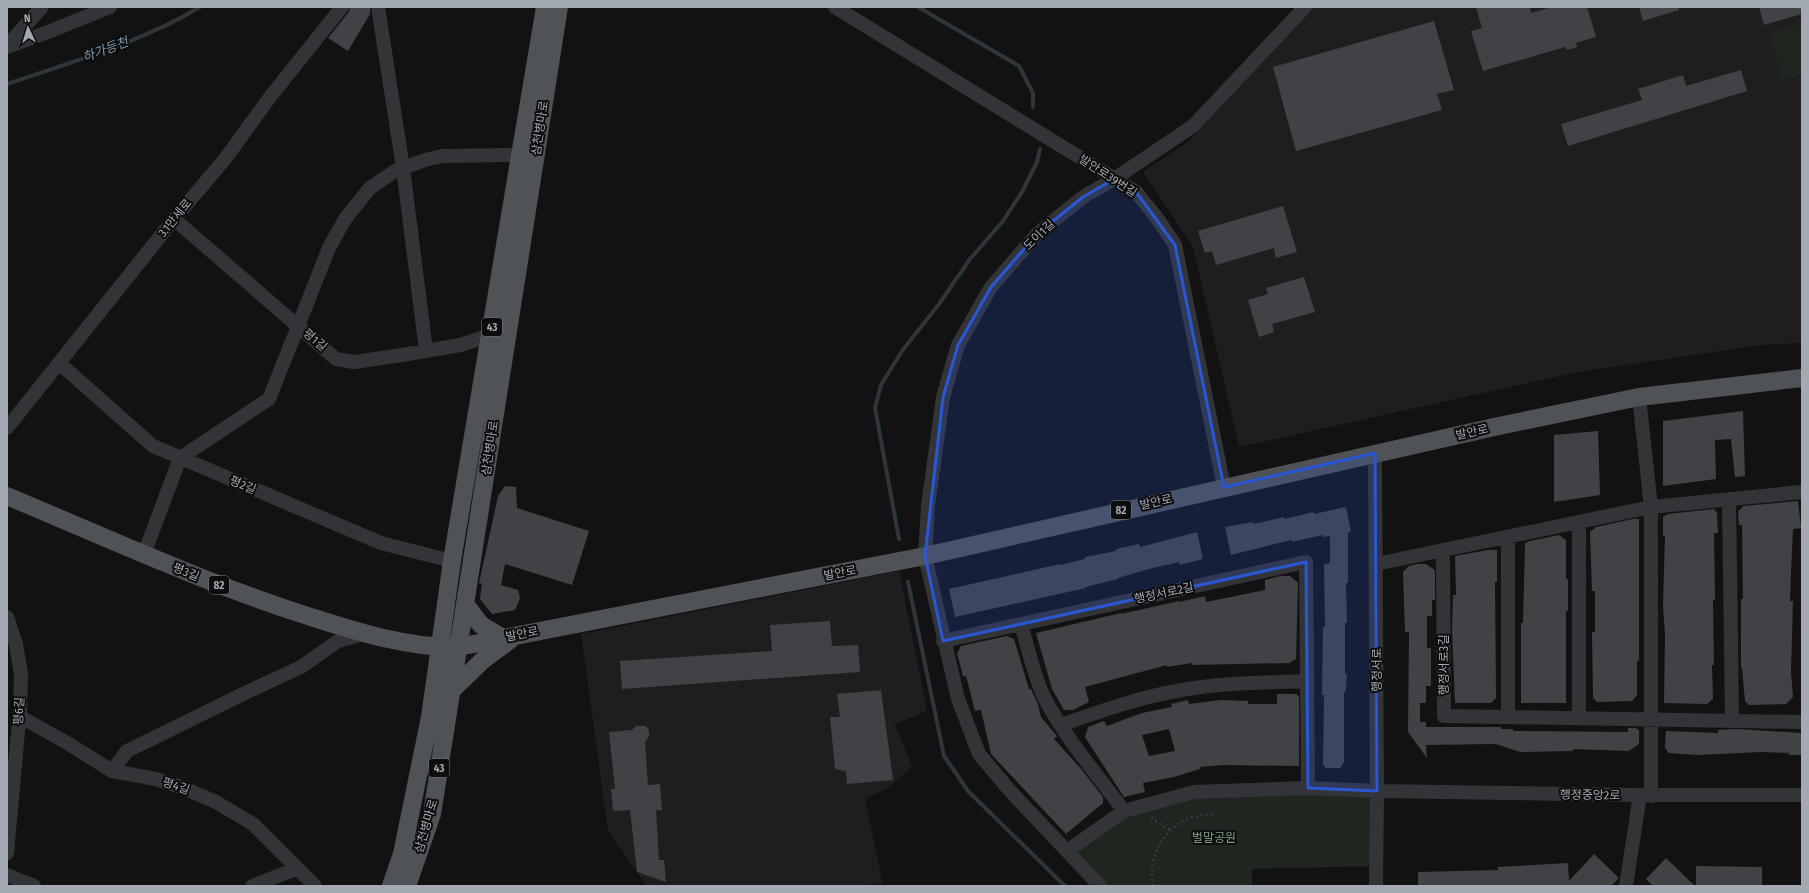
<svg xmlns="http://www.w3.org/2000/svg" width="1809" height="893" viewBox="0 0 1809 893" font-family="'Fira Sans Condensed','Noto Sans KR',sans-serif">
<rect width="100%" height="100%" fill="#121213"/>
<path fill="#1e1e20" d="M1313,7h489v336l-40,2 -184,27 -339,75 -46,-200 -50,-75 45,-30z
M899,571l28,140 -32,13 17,43 -23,20 -24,12 18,85 -42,2h-194l-39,-55 -27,-197z"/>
<path fill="#1f261f" d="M1800,24l2,7v44l-20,5 -12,-48z
M1377,791l-1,75 -124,3v17h-152l-33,-35 57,-40 70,-19z"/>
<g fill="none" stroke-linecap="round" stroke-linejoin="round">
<path stroke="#2c363b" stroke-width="4" d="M918,7l101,59 14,27v14
M7,84c64,-22 135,-42 193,-77
M899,539l-24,-131 6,-23 21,-34 37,-47 31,-45 33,-38 19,-29 15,-30 3,-13
M908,582l36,174 24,35 97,95"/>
</g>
<path fill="#414246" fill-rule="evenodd" d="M350,7h20v7l-22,37 -20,-13 21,-26z
M1476,7h54l1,6 21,-6h35l9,30 -20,6 1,4 -10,3 -2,-3 -82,24 -12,-40 11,-3z
M1639,7h40v3l-36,11z
M1759,7h43v7l-38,11z
M1434,21l20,69 -17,4 5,16 -146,41 -23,-84z
M1741,70l6,21 -179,55 -7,-22 81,-24 -4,-11 45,-14 3,11z
M1283,206l14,46 -21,6 -2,-10 -58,17 -4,-14 -7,2 -7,-22z
M1304,277l11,35 -43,12 2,8 -15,5 -11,-37 20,-6 -2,-6z
M1743,411l2,65 -10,1 -4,-38 -16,1 1,39 -53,7v-65z
M1598,431l2,64 -46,7v-67z
M505,486l11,1 1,21 72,23 -17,54 -67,-21 -4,21 17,5 2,8 -5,12 -23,4 -12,-15 2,-15 -3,-1 19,-87z
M1798,501l3,27 -8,1 -2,44 -1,28h3l-2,71 2,25 -7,7 -37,1 -4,-4 -3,-33h-1v-69h2l-1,-74h-3l-1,-13 5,-6z
M1346,507l5,24 -3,1v51h-2l1,40h-2v51h2l-1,16 -2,3v69l-4,6h-15l-2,-4 1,-69h-2l1,-68h2l-1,-63 6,-1v-27l-7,1v-2l-31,7 -1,-2 -60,15 -6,-28 28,-5v2l31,-7 1,2 29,-7v2z
M1714,509l3,4 1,20h-4l1,67h-2l1,65h-2l1,34 -6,5 -43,-1 1,-67 -2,-31 2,-69h-2v-19l5,-3z
M1633,519h6v142h-2v34l-5,6 -35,1 -4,-4 -1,-66h3v-41h-3l-2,-59 6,-5z
M1197,532l6,27 -23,6 -1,-3 -34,8 -27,8v1l-32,8v1l-131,29 -6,-28 111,-25v1l25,-6v-2l31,-6v-2l23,-5 1,3z
M1559,535l7,5v39h2v32h-2v92h-45v-80h2l2,-80 5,-2z
M1488,550h9v32h-2l1,116 -5,5h-36l-3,-72 1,-36h3l-1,-39z
M1417,564h9l9,6v30h-3v16h-5v32h4v38h-5v17h-6v19h6v5h75v2h12v2l115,1v-4h7l4,2v14l-10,7 -56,-2v2l-53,1 -24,-8 -70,1 1,13 -19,-26 1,-100h-4l-2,-60 6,-6z
M1280,576h10l8,7 -2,76 -7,4 -97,2v-2l-25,4v-2l-82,22 4,15 -16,8h-9l-12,-21 -16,-56 85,-20v1l58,-13v1l26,-6 1,6 59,-12v-10z
M830,621l2,25 26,-1 2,27 -238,17 -2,-28 152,-10 -2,-26z
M1007,636l7,3 15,50h2l7,15 3,13 16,19 -3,3 28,31 21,27v6l-37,31 -75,-80 -10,-44 -6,1 -9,-35h-3l-6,-23 4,-7z
M881,690l12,90 -46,4 -1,-13 -11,-2 -5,-52h10l-3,-23z
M1277,694h19l3,3v69l-75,-1 -24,2v2l-26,8 -31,6 2,9 -21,5 -39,-60 3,-10 16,-6 3,5 35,-13 30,-6 -1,-3 17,-4 1,4 31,-4 28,1v3h29zM1169,729l6,22 -26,5 -7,-21z
M636,726h10l3,5v5l-4,6 3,43 12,-1 2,26h-6l3,50h5l2,22 -29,-10 -7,-62 -17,1 -2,-22h4l-6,-57 23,-2z
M1736,729l66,4v22h-13v-2l-27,-1 -65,3 -28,-2 -4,-5 1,-17 52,2v-3z
M1594,854l25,24 -8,8h-193v-14l80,-2v-3l70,-4 1,18z
M1666,858l29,28h-42l-7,-7z
M1696,866l66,1v19h-66z"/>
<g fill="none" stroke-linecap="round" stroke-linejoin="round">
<path stroke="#393b3f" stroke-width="2.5" stroke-dasharray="2 3" stroke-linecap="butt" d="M1151,818l19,12
M1153,886c-6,-28 10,-58 37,-68 8,-3 17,-3 25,-4"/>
<path stroke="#333438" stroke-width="14" d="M378,7l25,161 23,183
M835,7l301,185 21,26 18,27 49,242
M7,46l35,-39
M7,47l41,-15 62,-25
M174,219l162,140 18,3 48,-7 58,-10 31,-10
M59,363l94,83 228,97 71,18
M1639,397l12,110v289
M7,428l167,-209 51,-60 45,-62 72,-90
M1375,453l2,338 -1,95
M1729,499l3,222
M1579,522v196
M1508,537v180
M1443,550l1,166 358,6
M144,554l36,-96 89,-59 60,-151 16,-29 25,-31 25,-17 30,-11 17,-4 77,-1
M1376,564l275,-57 151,-15
M7,617l9,27 5,30 -1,36 -13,143
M1021,624c7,24 12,48 22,71 21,42 54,79 81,116
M943,641l363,-79 2,226
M19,716l50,28 43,27 44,8 25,8 35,15 37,22 62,62
M1061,725c40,-14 79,-28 121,-35 41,-8 84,-7 125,-9
M112,771l15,-20 118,-58 56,-26 37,-26 26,-7
M1067,851l57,-40 70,-19 114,-4 69,3 263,4h162
M7,875l27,11
M252,886l44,-17
M1100,886l-89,-94 -32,-38 -21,-55 -33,-143 3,-50 15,-109 15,-52 33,-58 46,-53 46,-37 31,-18 79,-53 112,-119
M1626,886l14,-91"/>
<path stroke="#4f5257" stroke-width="18" d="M7,496c100,42 200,88 304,121 47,15 97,31 147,30l467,-91 569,-129 145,-30 163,-19
M465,604l16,21 22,13
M452,690l31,-30 27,-20
M391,886l11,-32 28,-137 22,-156 93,-554
M407,886l25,-72 127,-807"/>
</g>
<path fill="#2a57d4" fill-opacity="0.2" stroke="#2a57d4" stroke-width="3" stroke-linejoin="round" d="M1114,179l22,13 39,53 49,242 151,-34 2,338 -69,-3 -2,-226 -363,79 -18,-85 18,-159 15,-52 33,-58 46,-53 46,-37z"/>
<g text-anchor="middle" stroke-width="4" stroke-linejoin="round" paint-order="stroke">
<g fill="#0d0d0e" stroke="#777b82" stroke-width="1">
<rect x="482" y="318" width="20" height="18" rx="3"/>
<rect x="1111" y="501" width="20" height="18" rx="3"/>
<rect x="209" y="576" width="20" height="18" rx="3"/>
<rect x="429" y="759" width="20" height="18" rx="3"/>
</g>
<g font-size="11" font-weight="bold" fill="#a4aab3">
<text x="492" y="331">43</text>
<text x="1121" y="514">82</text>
<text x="219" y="589">82</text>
<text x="439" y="772">43</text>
</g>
<g font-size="12" fill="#a4aab3" stroke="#0d0d0e">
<text transform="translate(540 128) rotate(-81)" y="4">삼천병마로</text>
<text transform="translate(1108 176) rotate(33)" y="4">발안로39번길</text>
<text transform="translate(175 218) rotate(-51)" y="4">3.1만세로</text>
<text transform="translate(1039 235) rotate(-44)" y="4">도이1길</text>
<text transform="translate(315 340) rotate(41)" y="4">평1길</text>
<text transform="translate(1472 432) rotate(-13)" y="4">발안로</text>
<text transform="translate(490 448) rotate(-81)" y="4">삼천병마로</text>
<text transform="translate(243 485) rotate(23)" y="4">평2길</text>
<text transform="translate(1156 502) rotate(-13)" y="4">발안로</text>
<text transform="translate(186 572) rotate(22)" y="4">평3길</text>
<text transform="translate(840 573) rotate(-11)" y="4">발안로</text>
<text transform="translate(1164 593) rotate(-12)" y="4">행정서로2길</text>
<text transform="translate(522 634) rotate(-11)" y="4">발안로</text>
<text transform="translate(1444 665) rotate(-90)" y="4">행정서로3길</text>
<text transform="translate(1377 670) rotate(-90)" y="4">행정서로</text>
<text transform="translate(19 711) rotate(-87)" y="4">평6길</text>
<text transform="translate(176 786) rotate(19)" y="4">평4길</text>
<text transform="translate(1590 795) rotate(1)" y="4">행정중앙2로</text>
<text transform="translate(426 826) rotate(-74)" y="4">삼천병마로</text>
</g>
<g font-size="12" fill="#7d9d7c" stroke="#0d0d0e">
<text x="1214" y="842">벌말공원</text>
</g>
<g font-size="13" font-style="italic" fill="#7d9aad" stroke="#0d0d0e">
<text transform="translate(105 49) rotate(-21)" y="5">하가등천</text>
</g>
</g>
<rect width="1809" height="893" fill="none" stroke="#a4aab3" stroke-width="16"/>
<g transform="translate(28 28) rotate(356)" stroke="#0d0d0e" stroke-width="3" paint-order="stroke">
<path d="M0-3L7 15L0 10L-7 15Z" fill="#a4aab3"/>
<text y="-6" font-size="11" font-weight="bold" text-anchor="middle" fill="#a4aab3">N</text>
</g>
</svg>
